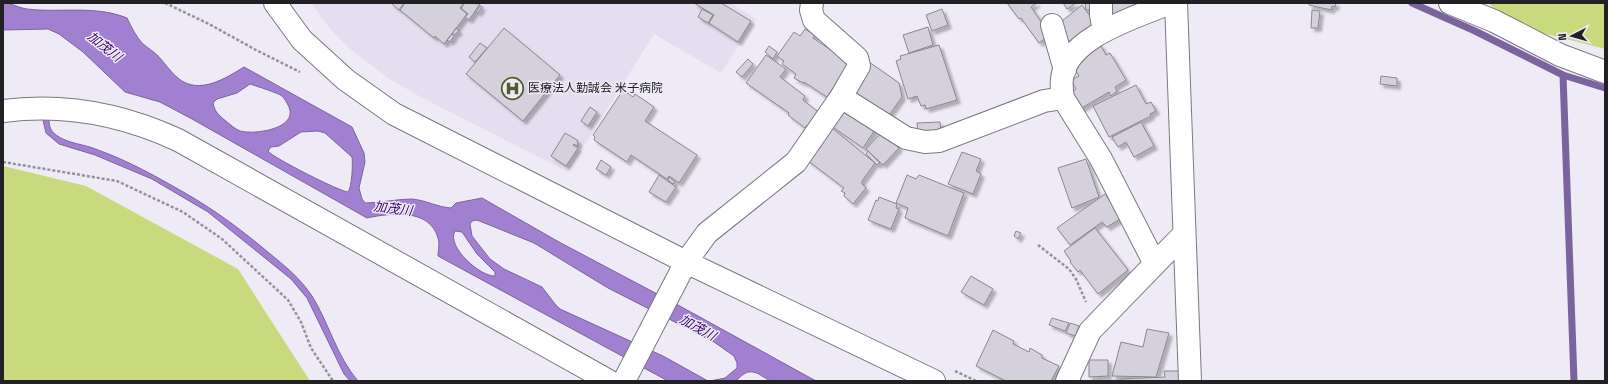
<svg xmlns="http://www.w3.org/2000/svg" width="1608" height="384" viewBox="0 0 1608 384" font-family="'Space Grotesk','Noto Sans JP',sans-serif">
<defs>
<filter id="shadow"><feDropShadow dx="3.5" dy="3.5" stdDeviation="1" flood-color="#0004"/></filter>
</defs>
<rect width="100%" height="100%" fill="#efebf6"/>
<path fill="#e4def0" d="M311,3h420l25,16 -35,54 -67,-39 -86,138 -149,-76 -28,-16 -41,-31 -20,-20z"/>
<path fill="#c8da7d" d="M1489,3h116v46l-70,-18 -29,-15 -14,-9z
M3,166l83,20 152,83 72,112h-307z"/>
<path fill="#a280d1" stroke="#7b639d" fill-rule="evenodd" d="M3,3c9,0 16,5 24,6 33,4 68,-4 100,9 4,8 9,19 16,26 5,4 10,7 15,12 7,7 13,17 21,23 21,16 47,-1 65,-12l108,60 12,26 1,9 -6,26 3,11 3,4c16,0 31,-4 47,-4 13,1 25,8 39,9l5,-5 26,-5 77,44 119,63 138,76h-46c-4,-3 -7,-4 -11,-7 -11,-5 -15,-1 -23,7h-26l15,-3 12,-10v-5l-3,-7 -20,-14 -106,-54 -74,-45 -57,-23 -5,1 -2,3 2,12 18,23 14,10 38,18 13,17 5,5 103,47 45,25h-40l-230,-125c0,-5 2,-13 0,-18 -8,-30 -48,-25 -71,-20l-175,-99 -32,-17 -35,-10 -42,-40 -24,-18 -11,-5 -45,1zM250,84c6,2 28,9 32,12 3,3 5,7 7,11 9,22 -35,28 -49,24 -5,-2 -9,-6 -13,-9 -7,-6 -12,-9 -14,-19l4,-4 20,-6zM318,131l7,2 27,24c1,7 0,30 -4,35 -7,0 -75,-34 -80,-41l3,-4 8,-1 22,-14zM455,231l7,1 15,22 18,18v4c-14,1 -49,-29 -40,-45z
M49,119c0,7 1,11 7,16 12,9 29,9 42,15 31,11 59,27 87,43 30,17 58,38 84,60 16,13 31,25 43,43 17,27 24,59 46,85h-8l-6,-7 -37,-76 -16,-19 -83,-67 -56,-33 -57,-24 -36,-11 -13,-11 -3,-13z"/>
<g fill="none" stroke-linecap="round" stroke-linejoin="round">
<path stroke="#7b639d" stroke-width="7" d="M1412,3l63,28 88,44 42,13
M1563,75l11,306"/>
</g>
<path fill="#d5d1dc" stroke="#8a8791" filter="url(#shadow)" d="M391,3h13l-5,7z
M405,3h59l-4,5 7,6 -23,30 -9,-8 -1,2 -34,-28z
M465,3l15,1 -11,16 -4,-3 3,-3 -7,-6z
M694,3h27l30,18 -13,21 -29,-19 5,-8z
M1007,3h30l-6,4 19,28 -11,8 -18,-25 -2,1z
M1063,3h13l-9,6z
M1085,3h11v7h-10z
M1107,3h38l-33,15z
M1309,3h27l-1,4 -3,-1 -1,4 -22,-5z
M1082,5l13,18 -24,20 -14,-18z
M480,6l2,1 -4,6 -2,-1z
M702,9l11,6 -5,8 -10,-6z
M942,9l6,16 -16,6 -6,-16z
M1312,10l8,1 -2,17h-7z
M928,27l5,18 -24,8 -6,-18z
M456,28l3,3 -5,4 -2,-1z
M504,28l56,47 -37,46 -57,-47z
M805,29l10,6 -2,3 21,14 18,8 -25,37 -23,-15 -1,1 -9,-5 2,-4 -14,-10 2,-3 -7,-5 17,-24 6,4z
M452,34l2,2 -4,6 -3,-2z
M480,43l7,5 -12,14 -6,-5z
M1100,44l6,11 4,-2 16,27 -11,7 2,4 -6,5 -2,-4 -29,17 -10,-16 6,-4 -5,-9 8,-4 -6,-10z
M939,45l18,55 -31,9 -1,-4 -4,1 -4,-10 -9,3 -12,-38 5,-2 -1,-3z
M769,46l8,6 -4,7 -8,-7z
M766,55l20,14 -6,8 25,19 -2,4 18,14 -10,15 -4,-4 -2,3 -17,-13 1,-2 -43,-30z
M748,59l5,5 -11,13 -6,-5z
M869,62l30,21 3,14 -15,21 -36,-26z
M1381,76l16,2v8l-17,-2z
M1136,85l10,19 5,-2 5,9 -6,3 1,2 -42,21 -16,-31z
M623,90l10,7 2,-3 19,13 -9,14 52,34 -18,28 -10,-7 -2,3 -36,-24 -4,7 -33,-22 1,-3 -2,-2z
M843,106l33,22 -13,20 -33,-23z
M590,107l7,5 -9,14 -7,-5z
M940,122l1,11 -23,2 -1,-12z
M1141,122l13,24 -20,11 -8,-15 -8,5 -6,-10z
M832,128l43,35 -13,18v3l4,4 -13,16 -9,-8 1,-3 -4,-2 3,-3 -37,-28z
M882,132l17,16 -16,17 -17,-16z
M565,133l12,7 1,3 -1,3 -3,-2 -1,1 5,3 -12,18 -15,-10z
M868,151l12,12 -3,2 -11,-11z
M962,152l19,7 -5,12 5,3 -8,20 -25,-10z
M1086,159l13,38 -27,11 -14,-40z
M601,160l10,7 -5,8 -10,-6z
M659,175l17,12 -10,15 -17,-10z
M907,175l9,4 3,-4 45,18 -16,43 -43,-18 3,-10 -12,-5z
M669,177l6,5 -2,2 -5,-4z
M1105,194l14,21 1,4 -13,8 -5,-5 -32,23 -13,-17z
M879,197l18,7 -1,4 3,1 -8,20 -23,-9 8,-20 2,1z
M1095,228l33,42 -30,24 -18,-24 -2,2 -8,-10 1,-1 -7,-10z
M1016,231l5,2 -3,6 -4,-3z
M971,276l22,13 -9,16 -23,-13z
M1052,318l17,5 -4,8 -16,-6z
M1070,323l9,3 -3,10 -10,-3z
M1147,329l22,4 -13,44 -44,-1 9,-34 22,5z
M993,330l21,11 -1,3 16,8 1,-4 12,7v3l17,8 -8,15h-45l-30,-15z
M1089,360h19v16l-19,1z
M1164,371h16v10h-60v-2l45,-2z"/>
<g fill="none" stroke-linecap="round" stroke-linejoin="round">
<defs>
<path id="minor" d="M275,3l27,37 44,40 48,34 292,148 248,119
M812,3l-1,7 3,10 43,38 2,8 -18,31
M1101,3v12l3,16
M1176,3l14,378
M1450,3l44,18 66,34 45,17
M1052,25l13,45
M1063,98l38,61 54,105
M3,111c61,-8 119,3 175,29l431,241
M624,381l62,-119 21,-29 89,-71 45,-65 65,41 19,4 14,-1 105,-40 19,-3c-1,-6 -2,-13 -1,-19 4,-42 75,-62 108,-76
M1067,381l23,-50 94,-97"/>
</defs>
<use href="#minor" stroke="#7b7881" stroke-width="24"/>
<path stroke="#939199" stroke-width="2.5" stroke-dasharray="3 2" stroke-linecap="butt" d="M165,3l44,21 47,26 44,22
M3,162l114,19 66,31 39,27 66,61 13,22 10,26 22,33
M1038,245l31,24 7,10 10,23
M955,371l21,10"/>
<use href="#minor" stroke="#fff" stroke-width="22"/>
</g>
<defs>
<symbol id="hospital-ring" viewBox="-11 -11 22 22"><circle r="9.5" fill="#efebf6" stroke="#545d2c" stroke-width="1.5"/><path d="M-5-5h3v3.5h4V-5h3V5h-3V1.5h-4V5h-3Z" fill="#545d2c"/></symbol>
</defs>
<g fill-rule="evenodd">
<use href="#hospital-ring" x="500" y="76" width="25" height="25"/>
</g>
<g text-anchor="middle" stroke-width="3" stroke-linejoin="round" paint-order="stroke">
<g font-size="12" fill="#212024" stroke="#efebf6" text-anchor="start">
<text x="528" y="92">医療法人勤誠会 米子病院</text>
</g>
<g font-size="13" font-style="italic" fill="#3a0065" stroke="#efebf6">
<text transform="translate(105 46) rotate(38)" y="5">加茂川</text>
<text transform="translate(393 208) rotate(7)" y="5">加茂川</text>
<text transform="translate(698 327) rotate(29)" y="5">加茂川</text>
</g>
</g>
<rect width="1608" height="384" fill="none" stroke="#212024" stroke-width="8"/>
<g transform="translate(1572 36) rotate(264)" stroke="#efebf6" stroke-width="3" paint-order="stroke">
<path d="M0-3L7 15L0 10L-7 15Z" fill="#212024"/>
<text y="-6" font-size="11" font-weight="bold" text-anchor="middle" fill="#212024">N</text>
</g>
</svg>
